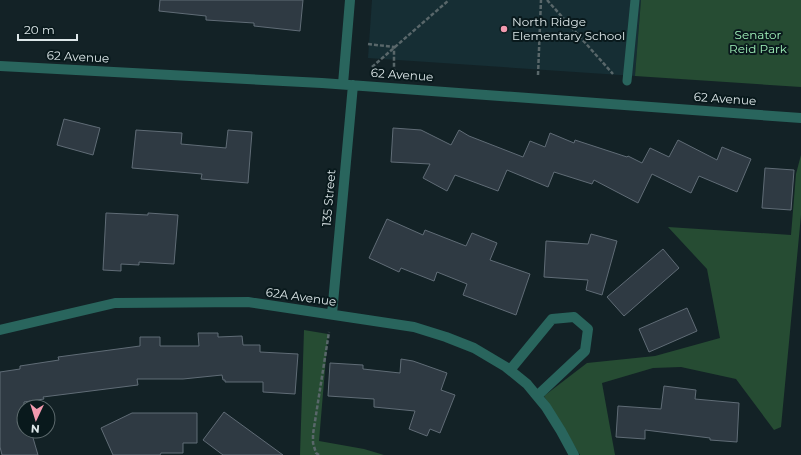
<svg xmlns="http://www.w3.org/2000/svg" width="801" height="455" viewBox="0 0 801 455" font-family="Montserrat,sans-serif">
<rect width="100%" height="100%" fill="#132226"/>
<path fill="#162e34" d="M372,0h269l-6,76 -267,-18z"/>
<path fill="#264c33" d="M641,0h160v87l-166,-11z
M801,155v60l-20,212 -7,3 -38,-51 -55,-12 -28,1 -51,15 13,72h-35l-36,-59 43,-33 68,-7 65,-18 -13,-69 -39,-42 123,8 5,-61z
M304,330l24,4 -9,107 45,8 20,6h-84z"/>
<path fill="#2f3a43" stroke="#606c76" d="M160,0h143l-3,31 -46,-5v-3l-48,-3v-4l-47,-5z
M64,119l36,9 -7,27 -36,-10z
M393,128l28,2 30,15 8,-15 10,6 54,21 7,-16 15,6 5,-14 24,10 1,-3 52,17 1,-1 14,7 8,-15 19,9 9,-17 39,20 5,-13 29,12 -14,33 -38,-16 -8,17 -39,-19 -14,29 -44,-23 -2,4 -38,-12 -6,15 -41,-17 -9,21 -43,-16 -8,16 -24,-13 7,-14 -39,-2z
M136,130l46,3 -1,11 45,4 2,-18 24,2 -4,51 -47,-4 1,-5 -70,-6z
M765,168l29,2 -3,40 -29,-2z
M106,213l42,2v-2l30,2 -4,49 -35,-2v3l-18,-1v7l-18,-1z
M387,219l36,16 2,-5 41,16 6,-13 25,10 -7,17 40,14 -14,41 -53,-20 4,-11 -30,-12 -3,9 -33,-13 -2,4 -30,-14z
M591,234l26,7 -15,54 -16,-5 2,-10 -44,-3 2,-36 42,3z
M663,249l16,19 -55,48 -17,-19z
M687,308l10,23 -48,21 -10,-23z
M198,333h20v4l24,-1 1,9h17v7l38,2 -3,40 -32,-2v-10h-38v-2h-2l-1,-5 -39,4h-46l1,6 -95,12 1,2 -20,3v29h7l7,24h-36l-2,-8v-75l20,-3v-3l39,-6 -1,-3 82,-11v-9h20v9h39z
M401,359l12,2 34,12 -6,17 14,5 -15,38 -10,-4 -3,7 -18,-7 6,-18 -41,-4v-8l-46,-3 2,-33 33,2v4l37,4z
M664,386l32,4 -1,9 44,4 -2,39 -27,-2v-2l-65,-8v9l-29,-2 2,-31 43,3z
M224,412l59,43h-60l-20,-15z
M132,413h65v30h-14v10h-22l-1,2h-47l-12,-27z"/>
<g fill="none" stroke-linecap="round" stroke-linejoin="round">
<path stroke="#59676a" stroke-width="2.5" stroke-dasharray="4 2" stroke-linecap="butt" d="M547,0l66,74
M368,44l26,3v24
M372,67l77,-67
M538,75l3,-75
M319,455l-3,-2 -3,-10v-9l16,-102"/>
<path stroke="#29655d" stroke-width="9" d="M627,81l8,-81"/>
<path stroke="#29655d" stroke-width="10" d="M0,66l322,17 479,35
M343,84l7,-84
M332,314l21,-229
M0,330l115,-27 133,-1 166,25 32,10 28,11 32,19 21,17 19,23 15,24 13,24
M510,370l42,-51 22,-2 14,12 -3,22 -48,45"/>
</g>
<circle fill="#f29aaf" stroke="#09191c" stroke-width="1.5" cx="504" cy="29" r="4"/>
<g text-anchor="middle" stroke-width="4" stroke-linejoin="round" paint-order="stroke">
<g font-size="12" fill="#dde7e9" stroke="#09191c" text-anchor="start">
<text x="512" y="26">North Ridge<tspan x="512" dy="14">Elementary School</tspan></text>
</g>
<g font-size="12" fill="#a0f1ba" stroke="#09191c">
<text x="758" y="39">Senator<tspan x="758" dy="14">Reid Park</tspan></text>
</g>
<g font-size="12" fill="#dde7e9" stroke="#09191c">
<text transform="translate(78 57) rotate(3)" y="4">62 Avenue</text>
<text transform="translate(402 75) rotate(4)" y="4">62 Avenue</text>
<text transform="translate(725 99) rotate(4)" y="4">62 Avenue</text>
<text transform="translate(329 198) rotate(-85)" y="4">135 Street</text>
<text transform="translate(301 297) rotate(8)" y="4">62A Avenue</text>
</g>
</g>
<g transform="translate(36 419) rotate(184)"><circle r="19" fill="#09191c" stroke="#5e6b6e"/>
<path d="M0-3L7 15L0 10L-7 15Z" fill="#f29aaf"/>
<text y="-6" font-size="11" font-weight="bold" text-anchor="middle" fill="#dde7e9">N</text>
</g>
<path d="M18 34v6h59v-6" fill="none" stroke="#dde7e9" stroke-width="2"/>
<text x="24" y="34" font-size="12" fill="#dde7e9" stroke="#09191c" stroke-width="3" paint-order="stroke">20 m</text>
</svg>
